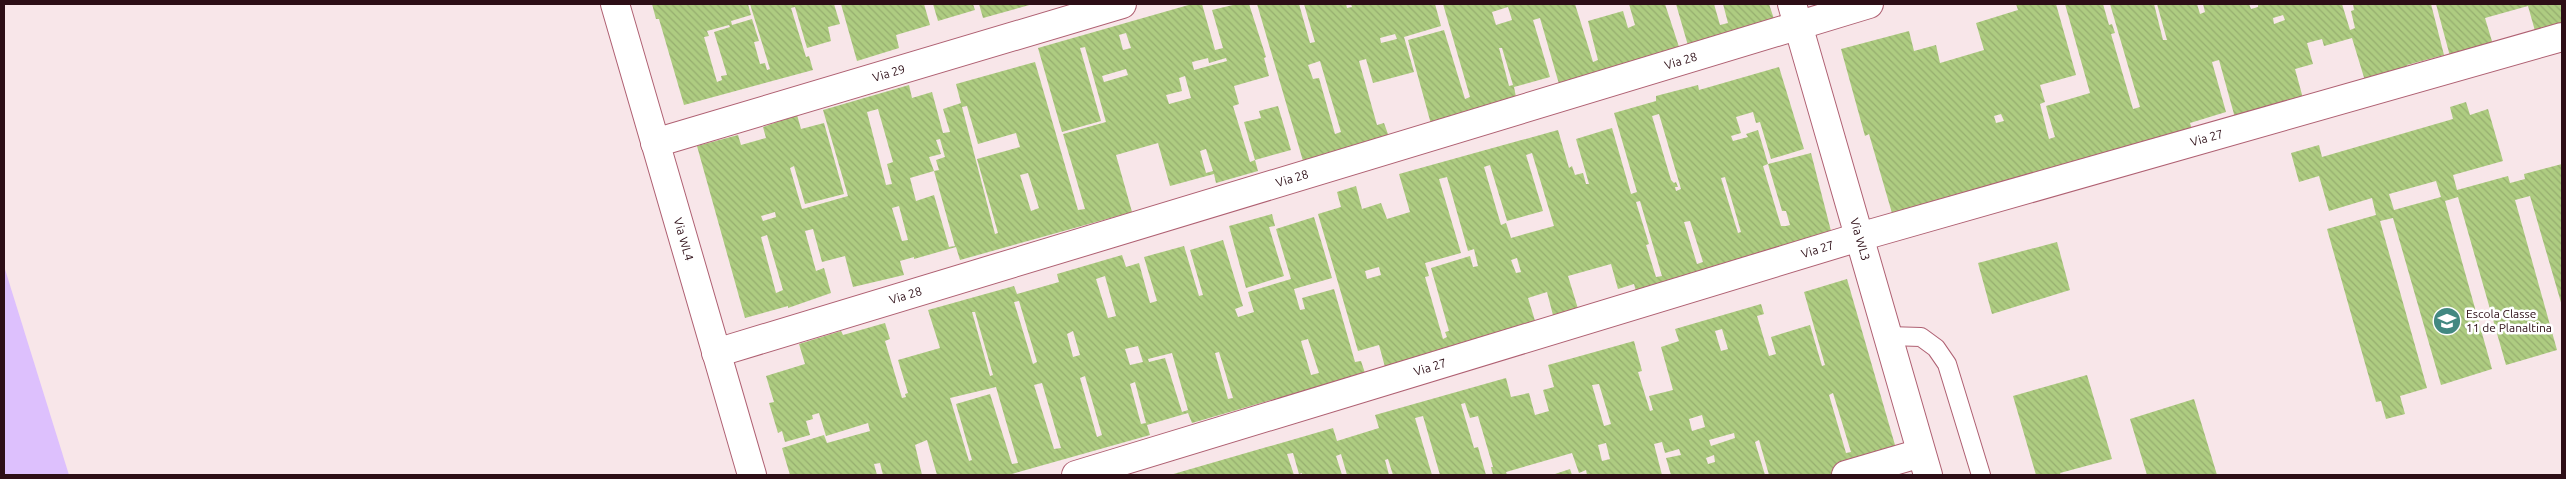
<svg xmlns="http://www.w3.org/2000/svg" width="2566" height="479" viewBox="0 0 2566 479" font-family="Ubuntu,sans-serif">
<defs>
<pattern id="building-back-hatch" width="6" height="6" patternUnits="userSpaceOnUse" patternTransform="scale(1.25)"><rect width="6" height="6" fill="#aecc81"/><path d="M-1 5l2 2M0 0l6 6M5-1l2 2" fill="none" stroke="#96ae6f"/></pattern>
</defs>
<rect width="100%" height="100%" fill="#f8e6e9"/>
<path fill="#ddc0fd" d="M4,266l65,209h-65z"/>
<path fill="url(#building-back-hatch)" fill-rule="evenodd" d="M652,4h96l3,11 -20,6 1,4 20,-6 7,22 -5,1 6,22 5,-1 2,7 3,-1 -20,-65h84l6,20 -12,3 3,14 -24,7 -12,-41 -4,1 15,49 3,-1 4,14 -129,35 -25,-86h-3zM729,25l1,2 -16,5 13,43 -6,1 1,4 -5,2 -13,-45 5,-1 -2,-5z
M841,4h83l6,21 -34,10 3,13 -42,13z
M933,4h40l2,6 -37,11z
M979,4h54l-50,14z
M1192,4h10l13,46 8,-2 -11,-38 25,-6h12l17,53 -2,1 5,18 -35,10 5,18 -6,2 17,56 5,-2 3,11 -42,12 -2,-9 -44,12 -12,-43 -42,12 16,57 -172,48 -4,-13 -42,12v-2l-14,4 4,14 -51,12 -8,-31 -23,6 -9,-33 -8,2 11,40 8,-3 7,25 -43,15v-2l-43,12 -48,-172 41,-11 3,10 25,-7 -3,-11 34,-12 4,14 23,-6 20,71 -39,10 -11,-38 -4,2 12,41 4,-1 42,-12 -25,-86 86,-25 3,13 20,-6 11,41 7,-1 -7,-23 18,-6 -5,-19 79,-22 43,148 7,-1 -22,-75 43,-12 -21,-75 -5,1 21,73 -39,11 -24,-84zM1126,33l5,15 -8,2 -4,-15zM1208,58l1,5 17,-5 1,3 -33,9 -2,-8zM1126,69l2,6 -24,7 -2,-6zM1185,76l6,22 -22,6 -3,-9 16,-4 -3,-13zM967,106l11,38 38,-11 4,14 -43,12 21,74 -3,1 -33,-127zM878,109l15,53 -6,2 5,20 -6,1 -19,-73zM940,139l5,18 -9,3 3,10 -5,1 21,75 -6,1 -15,-52 -18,6 -6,-23 24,-7 -5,-14 12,-3 -5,-14zM1206,149l7,22 -7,2 -6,-22zM1028,173l11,35 -8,3 -11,-36zM899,206l9,34 -6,1 -10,-33zM775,212l1,5 -13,4 -2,-5zM767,235l16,55 -7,3 -15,-56z
M1257,4h42l11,39 5,-1 -11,-38h42l1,4 5,-1 -1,-3h84l6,22 -37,11 10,35 -41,11 -7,-24 -7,2 18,64 7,-2 5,14 -86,24zM1395,34l2,5 -16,4 -1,-5zM1320,61l21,71 -6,2 -16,-56 -6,1 -5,-14z
M1443,4h132l18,58 5,-2 -10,-39 35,-10 5,17 7,-3 -6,-21h36l15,46 -121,34 -19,-66 -7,2 17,57 -36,10 2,10 -85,27 -23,-84 36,-10 21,69 5,-2zM1508,7l4,13 -16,5 -4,-13zM1499,48h3l11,37 -4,1z
M1676,4h38l6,21 8,-2 -5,-19h46l6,18 -86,27z
M2016,4h40l20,71 -36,10 5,17 -5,2 9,35 6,-2 -9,-31 44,-13 -25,-89h38l6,21 3,-1 3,9 -4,1 22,75 7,-2 -30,-103h44l9,36h4l-10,-36h40l3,10 5,-2 -2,-8h46l2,5 7,-2v-3h84l8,26 5,-2 -4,-17 3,-1 -1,-6h78l13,51 -37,10 2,7 -43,12 -14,-46 -28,8 -2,-7 -15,4 6,21 -18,5 9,33 -67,23 -18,-65 -7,2 14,50 -36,11 5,16 -229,60 -2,-7 -28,8 3,7 -45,13 -25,-86 -4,2 -24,-87 68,-18 5,20 22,-6 4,18 44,-13 -8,-27 42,-13zM2283,15l2,5 -11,4 -1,-6zM2001,114l3,7 -8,2 -2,-7z
M2436,4h126v27l-25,7 -9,-32 -43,12 9,30 -43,12z
M1779,67l25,82 -33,10 -11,-37 -4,1 -3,-11 -17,5 5,16 -10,3 2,5 15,-4 -2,-3 12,-4 10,34 43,-11 20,78 -40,12 2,8 -156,44 -3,-11 -16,5 -7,-25 -43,12 11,36 -25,7 -7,-27 -19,6 8,26 -151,43 -6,-22 -21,6 -40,-137 23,-7 -4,-15 19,-6 6,23 19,-6 6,16 23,-7 -11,-38 159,-44 11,38 3,-2 3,9 8,-2 3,11h3l-13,-45 36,-11 19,66 6,-2 -23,-79 42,-12v-5l42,-11 1,5zM1659,114l22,75 -5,2 -1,-4h3l-2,-5 -2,1 -3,-3 -19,-64zM1532,153l22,73 -43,12 -5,-15 -5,2 -17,-58 6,-2 17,56 36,-10 -17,-56zM1768,164l14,47h4l4,14 -4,1h-5l-18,-60zM1447,177l21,74 6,-2 4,17 -5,1 -3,-11 -39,12 18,63 -4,1 2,5 -4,2 -18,-62 4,-1 -4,-13 36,-10 -22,-74zM1725,177l16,55 -3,1 -17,-55zM1640,201l22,75 -6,1 -10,-32 3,-1 -13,-42zM1690,221l13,41 -6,2 -13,-42zM1517,258l4,14 -5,1 -5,-13zM1379,267l2,8 -14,4 -2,-8z
M2466,102l4,13 18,-6 15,52 -50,14 4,15 51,-14 2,7 15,-4 -1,-5 38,-10v142l-32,-110 -15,4 42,150 -51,15 -48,-168 -13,4 47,168 -51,16 -48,-167 -13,3 47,167 -27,8 5,18 -19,5 -5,-18 -5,1 -49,-173 49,-14 -4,-17 -43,13 -10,-35 -20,6 -8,-29 28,-8 3,12 131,-38 -3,-12zM2436,181l5,16 -47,13 -5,-16z
M1278,106l13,44 -36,10 -11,-38 17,-4 -2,-7z
M1272,214l3,12 -6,1 15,49 -38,12 -17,-62z
M1314,217l18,61 -38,11 6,21 5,-1 -3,-11 32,-9 21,73 6,-1 4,12 -21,6 1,3 -67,19v-3l-86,25 -4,-10 -41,12 3,10 -142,40h-71l-10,-35 -12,5 7,30h-39l-3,-12 -6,1 3,11h-87l-8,-27 42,-13 3,8 43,-12 -2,-8 -42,13 -7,-23 -7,2 1,4 -7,2 4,14 -25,7 -3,-11 -4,2 -9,-30 5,-1 -8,-26 39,-12 -6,-20 42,-13 2,4 42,-12 5,16 -5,2 17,57 4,-1 -1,-3 3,-1 -10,-33 42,-12 -12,-38 86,-24 3,8 42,-12 -2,-8 65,-19 4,12 13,-4 11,40 7,-2 -13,-44 40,-11 15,50 4,-1 -13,-45 33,-10 20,66 -8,3 3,8 16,-5 -6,-20 43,-13 -15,-50zM1105,276l11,40 -8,2 -12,-39zM1019,301l18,61 -4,2 -19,-62zM972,312h3l18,63 -3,1zM1073,331l7,24 -7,2 -6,-23zM1308,339l11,34 -8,2 -10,-34zM1138,346l5,16 -13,3 -5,-16zM1219,352l14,46 -5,1 -13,-46zM1172,353l16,57 -6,2 -17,-54 -16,4 -1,-3zM1085,376l17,59 -5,2 -17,-59zM1135,382l11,41 -5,1 -11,-40zM1042,383l19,65 -7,1 -20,-64zM996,387l22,76 -6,1 -22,-70 -34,10 16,56 -3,1 -19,-63z
M2057,242l13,48 -78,24 -14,-51z
M1847,279l50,173 -42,15 -28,8h-58l-10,-35 -4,2 10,33h-94l-5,-17 15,-3 -2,-6 -14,4 -3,-11 -8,2 8,31h-75l-1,-5 -7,3 -7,-20 -66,19 1,3h-14l-2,-8h2l-15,-51 -8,2 -5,-15 -4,1 13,44 4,-1 8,28h-46l-17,-59 -8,2 17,57h-39l-5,-16 -3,1 4,15h-42l-6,-21 -5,2 6,19h-40v-2l-3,1 -6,-21 -6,1 7,21h-124l163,-47 4,13 42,-13 -4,-13 131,-37 5,19 18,-4 6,22 14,-4 -6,-21 11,-3 -6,-22 86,-24 8,30 -4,1 12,39 3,-1 -4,-14 24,-6 -12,-43 18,-6 -4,-12 86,-25 3,10 -7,2 12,40 7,-2 -5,-17 39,-12 12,41 3,-1 -21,-73zM1722,329l6,20 -7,2 -6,-20zM1599,384l12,40 -7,2 -12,-41zM1833,393l18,59 -5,1 -17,-58zM1702,415l3,12 -13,4 -3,-12zM1734,433l1,5 -24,8 -2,-6zM1606,443l4,16 -8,2 -4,-16zM1714,455l1,7 -7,2 -2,-6z
M2087,375l25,84 -52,14 1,2h-25l-23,-79z
M2194,399l23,76h-70l-17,-56z
M1570,469l2,6h-20z"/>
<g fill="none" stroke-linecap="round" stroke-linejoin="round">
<defs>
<path id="lane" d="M1888,336l33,1 15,11 11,16 34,111"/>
<g id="street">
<path id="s1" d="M1792,4l136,471"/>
<path id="s2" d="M655,143l467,-139"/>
<path id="s3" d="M716,353l1153,-349"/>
<path id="s4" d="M1076,475l783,-238 703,-200"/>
<path d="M1846,475l75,-22"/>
</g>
<g id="secondary">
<path id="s5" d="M615,4l137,471"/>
</g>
</defs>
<use href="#lane" stroke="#af6072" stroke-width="20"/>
<use href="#street" stroke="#af6072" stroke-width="30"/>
<use href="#secondary" stroke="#af6072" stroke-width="30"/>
<use href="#lane" stroke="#fff" stroke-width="18"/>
<use href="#street" stroke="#fff" stroke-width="28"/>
<use href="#secondary" stroke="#fff" stroke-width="28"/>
</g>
<defs>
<symbol id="school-disc" viewBox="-11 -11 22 22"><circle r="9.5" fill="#428881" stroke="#fff"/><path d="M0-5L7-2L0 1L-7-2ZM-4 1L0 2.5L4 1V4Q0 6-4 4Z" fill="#fff"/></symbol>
</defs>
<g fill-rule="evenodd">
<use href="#school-disc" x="2431" y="305" width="32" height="32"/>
</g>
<g text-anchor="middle" stroke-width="5" stroke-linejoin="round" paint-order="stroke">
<g font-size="12" fill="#2d0e16" stroke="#fff">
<text dy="4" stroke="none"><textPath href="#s3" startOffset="1008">Via 28</textPath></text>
<text dy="4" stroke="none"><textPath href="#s2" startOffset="244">Via 29</textPath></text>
<text dy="4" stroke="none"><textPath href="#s4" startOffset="1180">Via 27</textPath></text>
<text dy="4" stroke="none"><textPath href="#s3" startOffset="602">Via 28</textPath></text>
<text dy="4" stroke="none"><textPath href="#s5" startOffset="245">Via WL4</textPath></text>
<text dy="4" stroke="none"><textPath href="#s1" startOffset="245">Via WL3</textPath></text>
<text dy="4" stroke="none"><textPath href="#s4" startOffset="775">Via 27</textPath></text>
<text dy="4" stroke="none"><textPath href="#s3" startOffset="198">Via 28</textPath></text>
<text dy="4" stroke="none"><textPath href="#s4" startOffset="370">Via 27</textPath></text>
</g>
<g font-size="12" fill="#2d0e16" stroke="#fff" text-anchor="start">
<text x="2466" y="318">Escola Classe<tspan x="2466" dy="14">11 de Planaltina</tspan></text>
</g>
</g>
<rect width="2566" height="479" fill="none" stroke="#2d0e16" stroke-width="10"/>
</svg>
